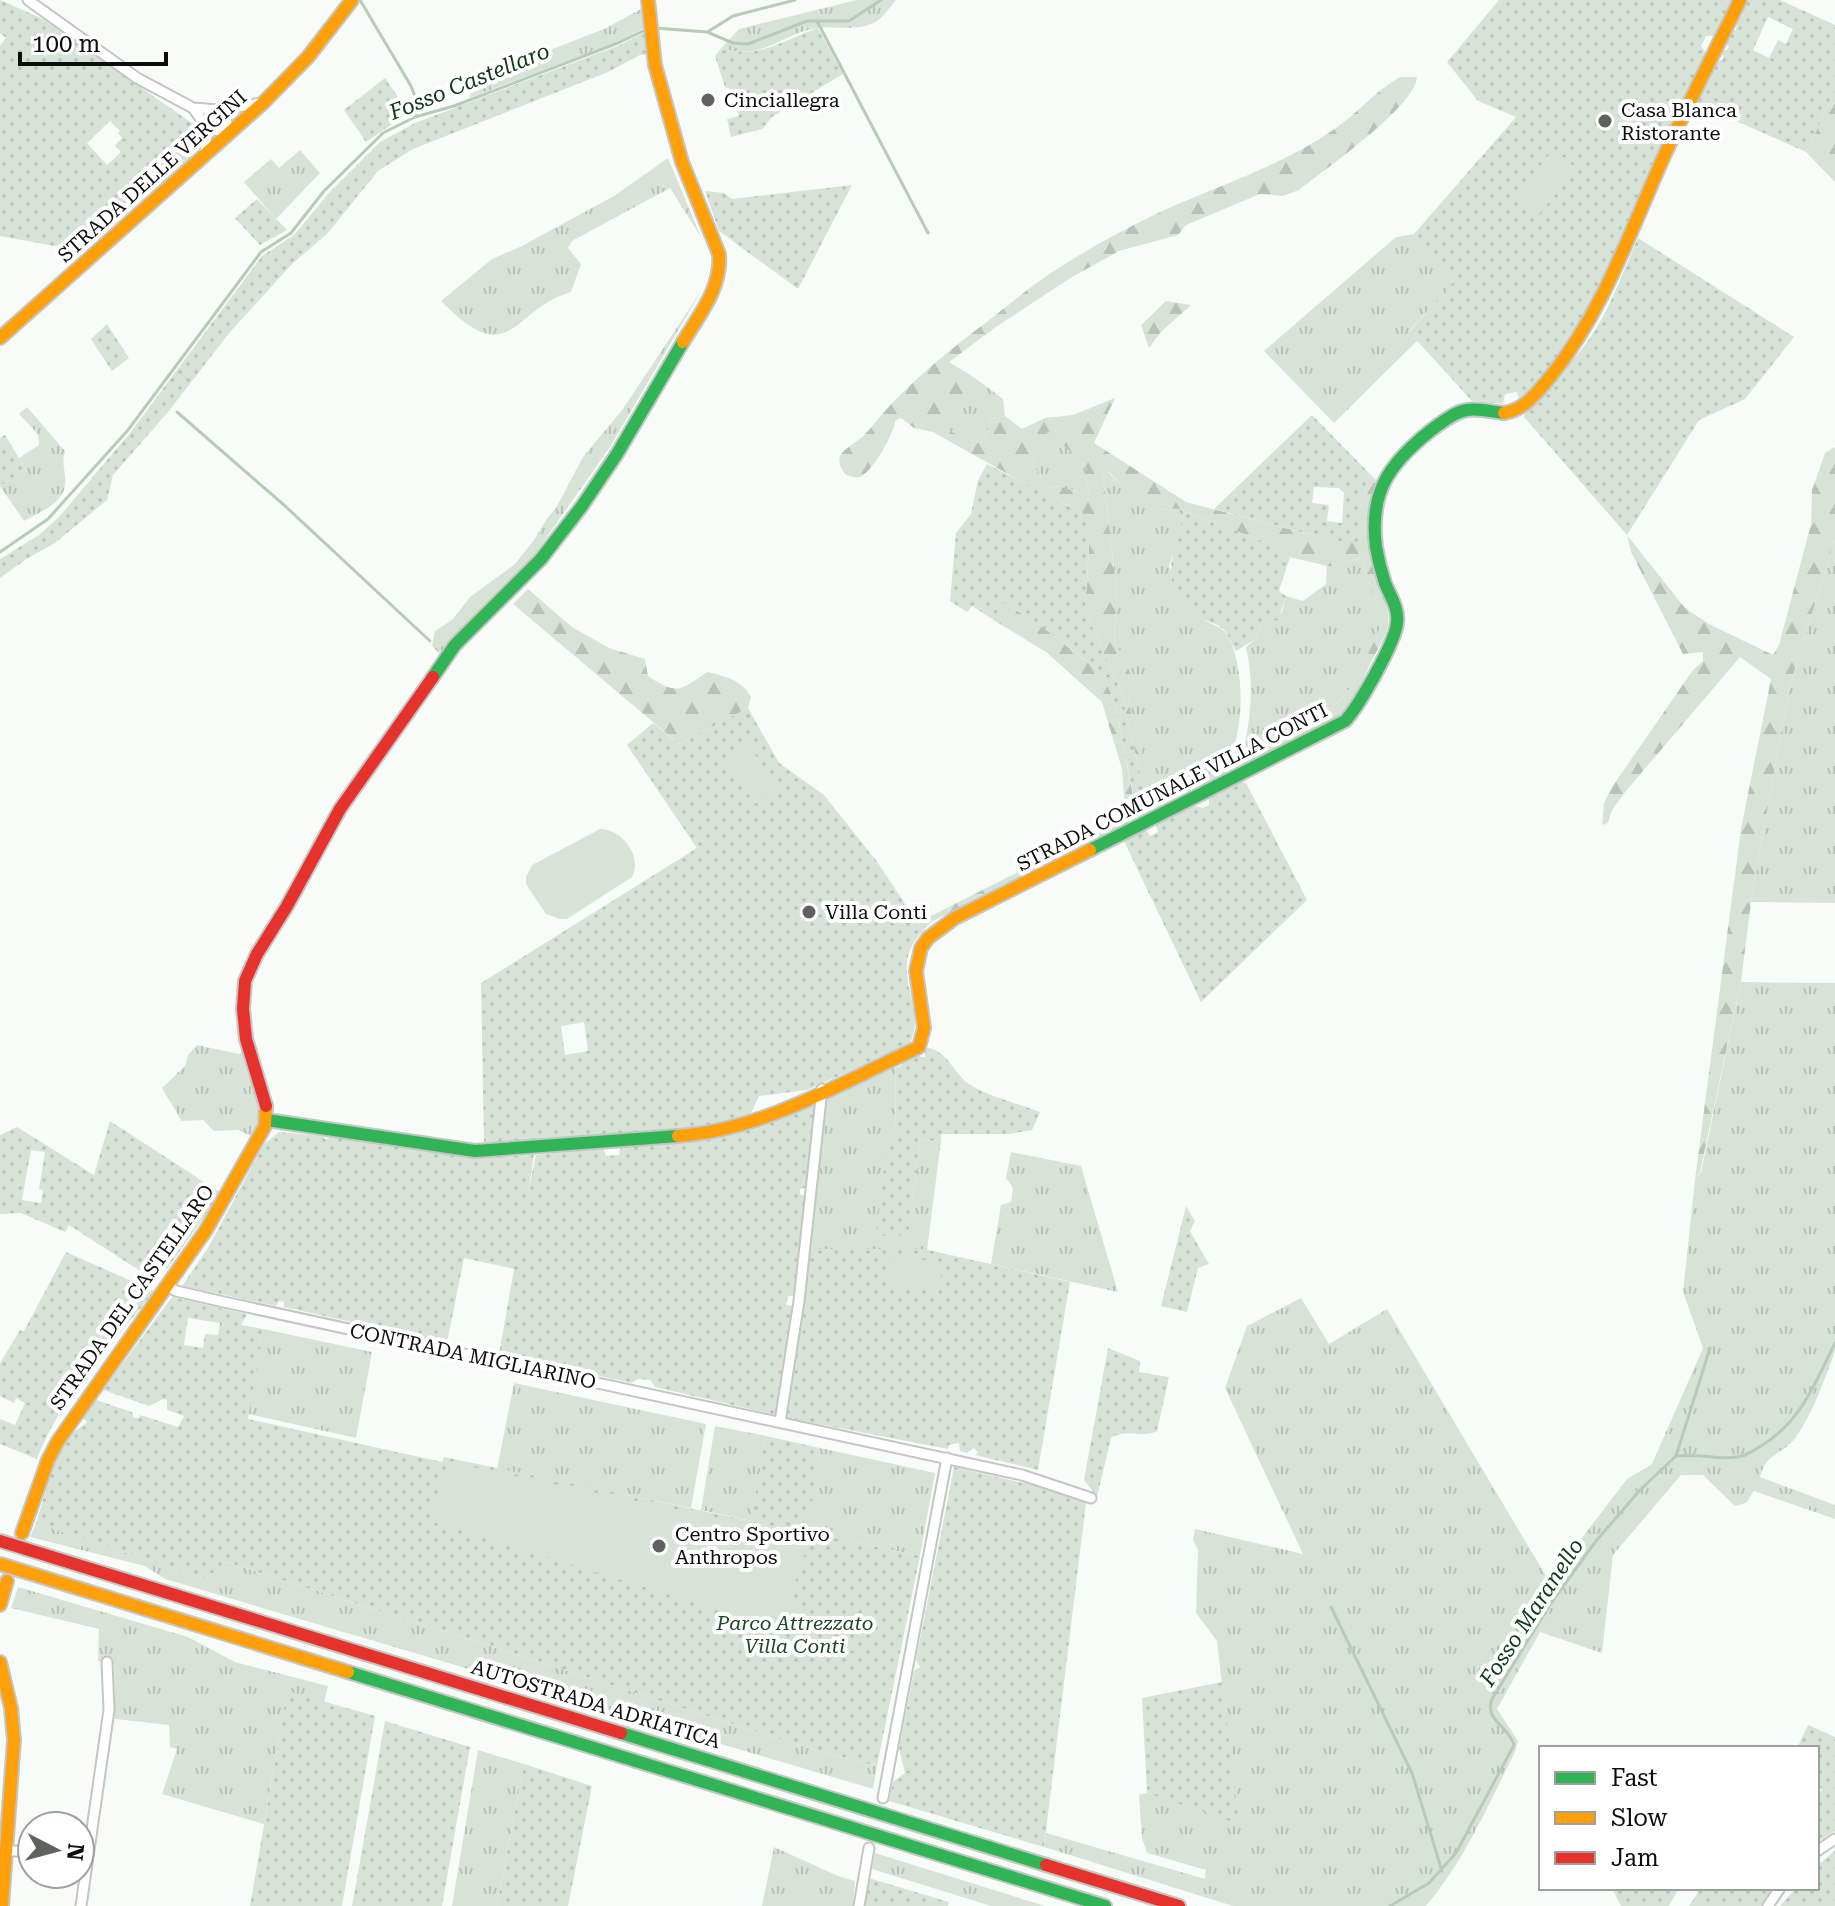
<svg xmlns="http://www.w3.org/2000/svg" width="1835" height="1906" viewBox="0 0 1835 1906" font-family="'Roboto Serif',serif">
<defs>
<pattern id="grass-tufts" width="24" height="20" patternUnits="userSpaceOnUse" patternTransform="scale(2)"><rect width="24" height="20" fill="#d8e3d8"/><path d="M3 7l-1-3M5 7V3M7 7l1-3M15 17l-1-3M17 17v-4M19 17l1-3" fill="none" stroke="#b8c2b8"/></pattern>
<pattern id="forest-firs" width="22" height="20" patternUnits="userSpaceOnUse" patternTransform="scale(2)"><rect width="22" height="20" fill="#d8e3d8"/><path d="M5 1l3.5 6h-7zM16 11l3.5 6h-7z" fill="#b8c2b8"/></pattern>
<pattern id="park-dots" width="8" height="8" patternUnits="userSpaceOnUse" patternTransform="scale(2)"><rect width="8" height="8" fill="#d8e3d8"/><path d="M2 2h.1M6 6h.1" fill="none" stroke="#b8c2b8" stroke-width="1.8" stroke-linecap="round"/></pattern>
</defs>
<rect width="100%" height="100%" fill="#f8fcf8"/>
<path fill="url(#grass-tufts)" d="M857,0h39c-6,7 -13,18 -22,23 -17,8 -38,3 -56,5 -34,4 -52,31 -90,22l-4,-5 15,-16z
M643,8l1,20 -26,14 -149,56 5,-13 9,-9 121,-47z
M300,150l20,23 -44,46 -32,-37 27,-23 8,9z
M668,158l33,79 -31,-49 -98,53 -4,7 13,16 -10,28c-61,18 -59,81 -130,9l51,-42 28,-12 94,-51z
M1414,234l44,44 -49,53 8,10 -83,82 -70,-72 132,-114z
M703,288l-93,159 -75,107 -96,99 -7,-7 3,-15 18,-12 17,-22 45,-33 19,-24 14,-23 8,-9 27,-51 40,-48z
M975,378l28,21 2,17 -13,3 -7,19 -7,5 -32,-13z
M27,407l38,44c-3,10 -1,15 0,25 4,26 -22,34 -41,45l-24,-35 26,-16 -7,-12 20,-13 -1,-11 -19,-20z
M1047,429l38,36 4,30 -30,-9 -8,2 -8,-6 -10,-19z
M1108,472c11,11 37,36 52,37 9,1 16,-2 25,2l-16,56c9,14 22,41 34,52 6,5 16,6 21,12 22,25 23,112 -2,136 -9,9 -53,24 -68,31l-26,-97 5,-21 -19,-40 3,-47 -14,-117z
M1835,539v364l-84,-1 38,-214z
M1362,557l3,15 16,40v14l-26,56 -16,20 -73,41 -22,6c7,-35 10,-67 2,-102l10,-8 5,-15 21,-12 4,-16 17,5 23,-17 1,-18h10z
M1741,982l94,1v368c-11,30 -21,60 -39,86 -13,18 -31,16 -36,40l75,28v14l-81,-28 -8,12 -11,3 -32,-31h-22l-68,80 -11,98 -62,-21 -43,77 21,32 -4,13c-26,52 -50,107 -88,152h-193l-189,-59 2,-14 159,46 1,-9 -59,-17 -5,-15 -3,-43 8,-2 91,30 -21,-182 -21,-28 2,-63 -5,-10 2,-11 108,25 -78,-166 22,-62 54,-28 28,46 58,-35 162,272 78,-102 25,-15 51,-116 -20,-56 12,-113 6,-7z
M197,1045l42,9 6,-3c7,28 26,60 6,85l-13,-6 -24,1 -11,-11 -22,1c-5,-12 -13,-21 -19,-33l23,-22 3,-11z
M893,1064l2,4 1,68 -20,100 32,-2 12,-94 21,1 -14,109 -116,-1 16,-157z
M1011,1152l70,14 37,126 -127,-28 10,-59 10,-3 2,-14 -7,-10z
M263,1329l109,23 -16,86 -108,-24z
M514,1383l192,41 -15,84 -194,-39z
M715,1426l51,10 -14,85 -51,-11z
M820,1448l115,25 -15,83 -114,-24z
M36,1523l169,56 22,-17 594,190 56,14 -4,23 -708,-210 -20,-13 -115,-29z
M18,1587l170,50 47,25 93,24 -4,16 -37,-10 -23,132 -102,-30 15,-45 -7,-2 -1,-22 -54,-6 -1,-55 -16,-3 1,-32 -88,-21z
M478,1750l46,14 -27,142h-45z
M774,1847l64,29 17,5 -2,25h-91z
M875,1853l170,53h-54l-119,-37z"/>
<path fill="url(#forest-firs)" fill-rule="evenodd" d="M1400,77h17c-1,29 -93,93 -118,113l-16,6 -23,-2 -74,31 -8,10 -59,16 -47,26 -76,50 -47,35 26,16 -28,52 31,13 7,-5 7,-19 13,-3 17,13 23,-11 28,-3 42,-17 -21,45 92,59 141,37 33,4v-36l10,-33 6,6c-10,33 -10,70 2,103 3,10 9,19 10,29 3,17 -7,31 -15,46 -9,18 -16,39 -30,53 -21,23 -74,43 -102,57l3,-19 22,-6 73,-41 16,-20 26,-57v-13l-16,-40 -3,-15 -25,9h-10l-37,-9 -23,-14 -82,-32c-9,-4 -15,-1 -25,-2 -20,-1 -38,-24 -51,-37l-6,4 14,117 -3,47 20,40 -6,21 26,96 68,-29 11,-20 -7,25 -75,36 -4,-5 -26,-113 -36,-80 4,-65 -19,-40 -25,-11 -112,-63 -19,-4 -13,-10 -6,3c0,11 -24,54 -36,56 -4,1 -9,-1 -13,-2 -19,-24 8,-27 22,-44 33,-42 74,-75 116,-107 24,-18 47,-39 73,-55 34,-22 75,-44 112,-61 55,-24 115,-44 164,-78 24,-16 42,-39 67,-53zM1047,430l38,35 4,30 -30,-9 -8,2 -8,-6 -10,-19z
M1830,102l5,2v78l-29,-30z
M1166,301l25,4 -30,27 -12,16 -8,-23z
M1835,447v92l-46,149 -38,214 -10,80 -41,190 -5,7 46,-350 30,-150 -31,-22 -114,134 -14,19 -4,13 -6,2 2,-22 8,-16 81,-117 10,-9v-9l-20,2 -52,-102 -4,-17 58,73 24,16 64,31 6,-10 32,-121 1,-34 13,-37z
M528,589l44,38 37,21 36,11 3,17c29,19 32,15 59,-4 18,4 35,8 44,25l-3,11 -69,36 -166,-140z
M1003,601l42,28 59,46 11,29 22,112 -3,4 -203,102 -8,9 -8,-11 18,-5 182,-92 10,-15 -3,-39 -20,-67 -56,-50 -54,-33z"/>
<path fill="url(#park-dots)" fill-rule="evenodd" d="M0,0l43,19 156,109c4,32 -35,51 -56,70l-6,-3 -10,10 2,8 -38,29 -37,4 -54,-10v-190l6,-8 -6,-5zM110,121l10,10 -2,2 4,5 -7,7 6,7 -14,13 -20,-22z
M1499,0h233l-17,36h-9l-5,10 5,7 -111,243 -48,76 -28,27 -2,-7 -12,2 -2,10 -31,-3 -63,-69 48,-54 -43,-44 102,-117 -38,-16 -31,-39z
M1747,0h33l55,25v79l-5,-2 -24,50 -110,-49 20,-40 7,-4 1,-3 -4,-2 2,-4h5l2,-4 -4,-3 6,-11 5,-2 2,-13 4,-1 -1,-4zM1768,17l25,12 -7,15 -8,-4 -9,18 -16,-8z
M818,28l25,46 -71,43 -10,12 -31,8 -4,-18 12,-3 -5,-25 -9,-4 -10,-31 9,-11 4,5c33,8 60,-12 90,-22z
M642,33l9,3 2,18 -13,1 -32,17 -195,77 -35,22 -51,63 -34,29 -63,69 -62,80 -55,63 -6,25 -52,43 -27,15 -28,20v-19l39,-24 20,-18 71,-84 132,-177 32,-21 34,-41 52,-52 35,-19 205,-78z
M385,78l24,35 -43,29 -22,-32z
M852,185l-54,104 -79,-58 -14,-40 19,2 8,6z
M257,199l30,31 -27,15 -25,-27z
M1638,238l156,99 -49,62 -46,21 -72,115 -103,-118 1,-8c21,-20 42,-41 60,-64 24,-32 37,-71 53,-107z
M107,324l22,34 -17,13 -21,-32z
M1312,415l58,59 -10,33v37l-33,-5 -113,-30zM1314,487l25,1 5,5 -2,30 -15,-2 2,-16 -17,-2z
M5,435l21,35 -26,16v-48z
M987,464l101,52 1,30 -4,65 36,80 26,113 -11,5 -21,-105 -11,-29 -59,-46 -41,-27 -12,17 -20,-13 -5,6 -17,-11 6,-68 15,-19 7,-34z
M1185,511l82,32 23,14 -11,34 7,5 -8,24 -17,4 -5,15 -20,12c-4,-6 -8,-18 -13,-22 -6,-6 -16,-7 -23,-11 -45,-32 -27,-64 -15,-107z
M748,708l31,55 45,32 54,68 45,68c-39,39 7,76 -14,114l-102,45 -48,6 -9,19 -54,14 -212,15 -3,-161 216,-135 -70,-103 26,-22 26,21zM584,1022l4,29 -23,4 -4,-29z
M1240,781l6,2 61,117 -106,102 -78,-163 22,-11 5,8 8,-4 -3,-9 37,-18 11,3 6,-3v-9z
M928,1048c20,3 26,26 41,36 20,13 48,19 71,28l-8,18 -23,4h-68v7l-21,-1 -12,95 -32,1 11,-91 9,-10 -1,-67 7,-3v-4l17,-8 2,4h4v-8z
M817,1098l-10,89 -7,2v5l6,3 -12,99h-6l-2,9 7,1 -17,109 -121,-28 -5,-7 -12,-1 -6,4 -133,-29 15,-85 -50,-11 -17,85 -163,-36v-5l-5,-1 -3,5 -94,-20 26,-38 56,-104 15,-12 43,4 4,4 4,-3 152,21 52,-3 -6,37 8,-37 67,-7 3,8 13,-1 2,-10 89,-7 60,-16z
M110,1121l111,72 -54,76 -7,-4 -9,13 -82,-53 -4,7 -44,-19 -21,1v-79l17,-8 77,48zM31,1150l14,2 -6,37 4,1 -2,13 -19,-3z
M1186,1206l9,15 -5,10 19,33 -11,4 -11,44 -26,-6z
M811,1249h113l146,33 -32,188 -63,-15 3,-2 -4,-5 -7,5 -7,-2 -1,-8 -10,2 -1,4 -161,-31z
M66,1252l88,39c-39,51 -95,108 -117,168l-37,-15v-25l15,6 10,-22 -9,-5 -2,5 -14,-7v-33l20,-33 4,1z
M172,1297l75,17 -6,11 22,4 -15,90 194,43 2,-5 307,64 15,-85 54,12 -13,84 113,24 -43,210 -56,-14 -594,-190 -22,17 -169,-56c10,-29 16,-65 36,-89 4,-5 11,-7 15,-12l-4,-4 13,-18 36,12 2,6h5l1,-3 38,12 6,-11 -17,-6v-10l-4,-1 -14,7 -46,-16zM188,1318l32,5 -2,12 -13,-1 -2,14 -19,-3z
M1108,1348l32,13 -1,11 30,5 -12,54c-15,8 -32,-3 -46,7l-14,59 -13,-17z
M954,1467l82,19 50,17 -42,344 -155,-46 4,-19 12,-9 -6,-24 15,-78 6,-4 -4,-7z
M1222,1682l17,142 -92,-31 -5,-95z
M287,1691l88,25 -33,190h-92z
M385,1721l85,26 -28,159h-90z
M1808,1725l27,12v94l-18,11v-45l5,-8 -5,-3v-38h-20z
M524,1764l68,22 -24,120h-71z
M1835,1850v56h-55l16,-18h21v-22z
M867,1879h5l77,23 -1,4h-83z
M1612,1888h67l-10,18h-48z
M1701,1888h73l-12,18h-73z"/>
<path fill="#d8e3d8" d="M1554,149l23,20 -38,45 -23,-20z
M748,744l30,44 -23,16 -30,-44z
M600,829c22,0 43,27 32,48l-65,42h-7l-14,-5 -20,-30v-7l6,-12z
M891,1256l52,6 -4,30 -52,-6z
M448,1462l363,75 -22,63 14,6 -5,19 -20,-3 -2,6 -346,-107z"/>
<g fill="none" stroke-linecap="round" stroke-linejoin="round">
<path stroke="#b7cbb8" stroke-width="3" d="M360,0l51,86 5,13 -1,18
M817,21l111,212
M655,28l52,4 26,11 15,1 59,-23h42l32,-21
M709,31l24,-15 62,-16
M177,412l107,93 146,136
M0,552l48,-33 80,-89 133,-178 30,-19 33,-42 59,-58 32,-16 39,-11 164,-63 29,-14
M1677,1456c22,-3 47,6 68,-1 5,-2 11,-6 16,-9 40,-24 54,-63 74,-103
M1331,1607l81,166 30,98
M1390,1906l39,-23 27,-30 58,-108c-5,-19 -30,-24 -22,-46l59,-96 45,-62 44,-51 36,-34 34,-108"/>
<defs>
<path id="street" d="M28,0l109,78 56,30 26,2 42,-7
M193,108l14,20 -2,28
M207,128l23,6 -4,-14 -7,-10
M168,1286l8,5 48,11 798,173 69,23
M780,1422l19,-121 23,-212
M883,1798l64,-340
M6,1851h26
M1817,1851l18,-12
M81,1906l28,-196 -2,-48
M859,1906l10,-58
M1768,1906l12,-18"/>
<path id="fast" d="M433,677l22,-32 86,-86 41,-53 35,-52 66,-112
M1090,850l255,-129c14,-15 50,-78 52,-98 2,-15 -7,-27 -12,-40 -4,-12 -7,-24 -9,-36 -7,-55 13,-83 54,-116 11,-8 24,-19 37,-21 12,-2 25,2 37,3
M267,1120l208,31 203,-15
M348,1672l757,234
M621,1733l425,132"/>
<path id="slow" d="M648,0l7,65 27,97 37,92c3,34 -20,61 -36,88
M0,338l264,-236 44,-45 44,-57
M1504,413c21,-3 34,-22 47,-37 53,-66 79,-145 114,-222 24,-52 50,-103 75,-154
M678,1136c85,-6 165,-54 241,-89l5,-19 -8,-57 5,-23 7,-10 27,-20 135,-68
M22,1533l26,-73 10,-19 148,-211 59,-104 1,-20
M0,1564l348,108
M0,1605l7,-24
M0,1662l11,46 3,32 -12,166"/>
<path id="jam" d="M266,1106l-20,-67 -3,-30 2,-28 12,-27 30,-48 53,-97 93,-132
M0,1541l621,192
M1046,1865l133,41"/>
</defs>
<use href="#street" stroke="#c3c6c3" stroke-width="13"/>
<use href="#fast" stroke="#c3c6c3" stroke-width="16"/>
<use href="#slow" stroke="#c3c6c3" stroke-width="16"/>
<use href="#jam" stroke="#c3c6c3" stroke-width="16"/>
<use href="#street" stroke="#fefffe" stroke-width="9"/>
<use href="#fast" stroke="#30b455" stroke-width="12"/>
<use href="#slow" stroke="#ff9f0a" stroke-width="12"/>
<use href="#jam" stroke="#e5322d" stroke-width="12"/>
</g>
<g fill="#5f615f" stroke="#fff" stroke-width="3">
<circle cx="708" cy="100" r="8"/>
<circle cx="1605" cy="121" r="8"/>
<circle cx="809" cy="912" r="8"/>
<circle cx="659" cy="1546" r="8"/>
</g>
<g text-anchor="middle" stroke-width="8" stroke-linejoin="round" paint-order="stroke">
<g font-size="20" fill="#0c0e0c" stroke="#fff" text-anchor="start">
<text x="724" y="107">Cinciallegra</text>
<text x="1621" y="117">Casa Blanca<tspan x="1621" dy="23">Ristorante</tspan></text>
<text x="825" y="919">Villa Conti</text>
<text x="675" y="1541">Centro Sportivo<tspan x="675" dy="23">Anthropos</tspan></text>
</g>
<g font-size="20" fill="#0c0e0c" stroke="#fff">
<text transform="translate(152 176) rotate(-42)" y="7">STRADA DELLE VERGINI</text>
<text transform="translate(1172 787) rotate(-27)" y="7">STRADA COMUNALE VILLA CONTI</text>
<text transform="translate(132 1297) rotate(-55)" y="7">STRADA DEL CASTELLARO</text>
<text transform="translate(473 1356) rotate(12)" y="7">CONTRADA MIGLIARINO</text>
<text transform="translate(596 1704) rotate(17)" y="7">AUTOSTRADA ADRIATICA</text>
</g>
<g font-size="20" font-style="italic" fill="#1d4623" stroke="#fff">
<text x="795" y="1630">Parco Attrezzato<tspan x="795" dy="23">Villa Conti</tspan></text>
</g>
<g font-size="22" font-style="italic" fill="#0e3916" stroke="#fff">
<text transform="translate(469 81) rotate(-22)" y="8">Fosso Castellaro</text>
<text transform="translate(1531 1612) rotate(-57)" y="8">Fosso Maranello</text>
</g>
</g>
<rect x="1539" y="1746" width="280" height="144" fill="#ffffff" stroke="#9e9f9e" stroke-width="2"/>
<rect x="1555" y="1772" width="40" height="12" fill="#30b455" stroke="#9e9f9e" stroke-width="2"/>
<text x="1611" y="1786" font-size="24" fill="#0c0e0c">Fast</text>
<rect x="1555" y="1812" width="40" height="12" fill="#ff9f0a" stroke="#9e9f9e" stroke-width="2"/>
<text x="1611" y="1826" font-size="24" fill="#0c0e0c">Slow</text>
<rect x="1555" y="1852" width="40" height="12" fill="#e5322d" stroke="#9e9f9e" stroke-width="2"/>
<text x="1611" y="1866" font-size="24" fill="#0c0e0c">Jam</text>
<g transform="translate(56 1850) rotate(96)"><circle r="38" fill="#ffffff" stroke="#9e9f9e" stroke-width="2"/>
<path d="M0-6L14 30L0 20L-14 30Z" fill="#5f615f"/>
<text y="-12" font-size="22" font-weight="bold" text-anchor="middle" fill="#0c0e0c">N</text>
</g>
<path d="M20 52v12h146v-12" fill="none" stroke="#0c0e0c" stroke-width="4"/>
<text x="32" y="52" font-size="24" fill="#0c0e0c" stroke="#ffffff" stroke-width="6" paint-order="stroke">100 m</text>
</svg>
